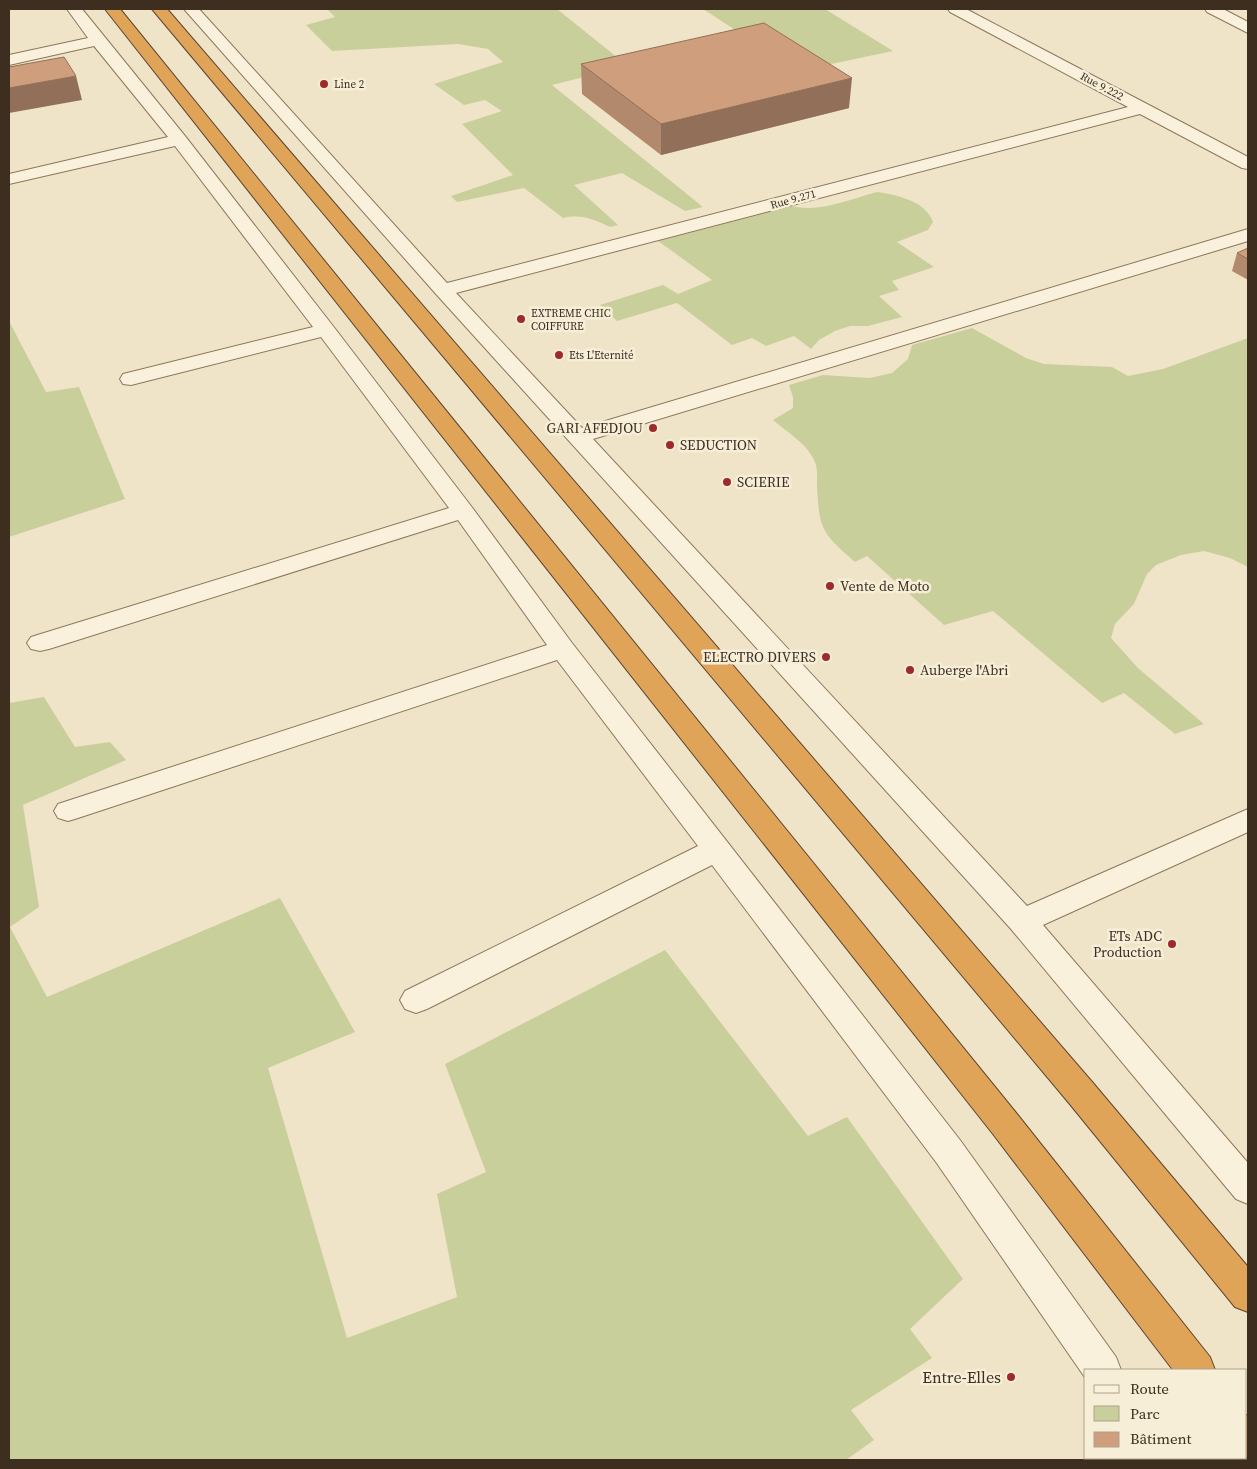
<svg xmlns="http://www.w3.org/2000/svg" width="1257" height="1469" viewBox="0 0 1257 1469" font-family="'Source Serif 4',serif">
<rect width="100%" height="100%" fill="#f0e4c8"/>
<path fill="#c9cf9b" d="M327,9h230l71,57 -76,19 151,122 -18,4 -63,-38 -48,12 44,40 -8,2c-17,-8 -28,-13 -47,-9l-39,-30 -67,14 -6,-6 62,-21 -51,-51 40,-13 -17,-11 -21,5 -30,-21 69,-22 -15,-13 -30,-5 -126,7 -26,-26 29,-8z
M703,9h122l68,42 -95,20z
M877,192c20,3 49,9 56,30l-5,8 -31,12 37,25 -42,14 7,9 -20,6 23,21 -34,9h-18l-15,5 -16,9 -8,9 -17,-13 -28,10 -14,-8 -20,7 -55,-42 -60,18 -17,-16 63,-20 15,9 34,-14 -54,-39 134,-35c27,7 59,-7 85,-14z
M9,321l37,71 33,-5 46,112 -116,38z
M972,328l54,30 18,6 68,3 16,9 35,-7 85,-31v229l-18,-9 -26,-7 -23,4 -25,10 -9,9 -13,30 -19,20 -4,14 27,30 66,56 -29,10 -51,-41 -22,10 -109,-92 -49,14 -77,-69 -12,6c-33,-29 -36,-32 -38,-76 0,-8 1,-19 -3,-26 -7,-16 -28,-29 -41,-40l20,-12v-11l-4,-12 34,-10 47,3 22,-5 16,-14 4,-14z
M44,697l31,50 35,-5 16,18 -103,45 16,102 -29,20 37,70 233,-99 75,134 -87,36 79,270 110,-41 -20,-103 49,-22 -41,-108 220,-114 143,186 39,-19 116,162 -53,50 22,29 -81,52 23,30 -28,20h-837v-757z"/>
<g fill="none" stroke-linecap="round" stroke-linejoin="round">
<defs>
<path id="minor" d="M67,9h15l103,127 148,190 138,180 101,137 388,497 156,217 5,13h-35v9l-150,-217 -224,-297 -285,144 -11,4 -11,-4 -5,-9 5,-9 293,-145 -141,-186 -479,158 -10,3 -10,-3 -4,-7 4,-7 489,-159 -89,-125 -409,129 -9,2 -9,-2 -4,-6 4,-6 418,-129 -128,-171 -190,48 -8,-1 -3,-5 3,-5 190,-47 -138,-181 -166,38v-10l159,-37 -74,-91 -85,19v-10l79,-17z
M184,9h15l248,274 681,-176 -178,-95 -2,-3h18l282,148v12l-6,-1 -102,-54 -684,179 126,135 666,-199v12l-655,198 434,467 221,-97v23l-205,93 205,238v41l-12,-5 -225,-270 -575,-635z
M1205,9h18l25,13v11l-41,-21z
M1143,1458h41l1,2h-41z"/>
<path id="highway" d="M105,9h15l897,1105 193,243 5,13h-42l-180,-236z
M152,9h15l926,1074 155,184v45l-13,-5 -166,-204z
M1246,1415l2,1v42l-2,-1z"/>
</defs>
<use href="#minor" stroke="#8d765c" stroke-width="2"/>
<use href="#highway" stroke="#5b4430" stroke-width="2"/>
<use href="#minor" fill="#faf1dc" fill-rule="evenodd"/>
<use href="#highway" fill="#e0a458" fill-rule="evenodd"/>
</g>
<path fill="#b2896c" d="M581,64l268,44 -188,47 -79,-61z
M1248,248v32l-16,-9 5,-18z"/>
<path fill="#916f58" d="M76,76l6,24 -73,13v-25z
M852,78l-3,30 -188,47v-31z"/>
<path fill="#cf9f7d" stroke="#916f58" d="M764,23l88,55 -191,46 -80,-60z
M64,57l12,19 -67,12v-21z
M1248,248v11l-11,-6z"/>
<g fill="#9e2a2b" stroke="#f7eed8" stroke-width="2">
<circle cx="324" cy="84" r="5"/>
<circle cx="521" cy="319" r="5"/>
<circle cx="559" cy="355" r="5"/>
<circle cx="653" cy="428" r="5"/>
<circle cx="670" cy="445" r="5"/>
<circle cx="727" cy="482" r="5"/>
<circle cx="830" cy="586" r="5"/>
<circle cx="826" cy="657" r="5"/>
<circle cx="910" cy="670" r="5"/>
<circle cx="1172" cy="944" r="5"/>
<circle cx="1011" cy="1377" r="5"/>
</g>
<g text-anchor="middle" stroke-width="5" stroke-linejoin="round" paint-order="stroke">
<g font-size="11" fill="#3d2e20" stroke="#f7eed8" text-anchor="start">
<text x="334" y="88">Line 2</text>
<text x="531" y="317">EXTREME CHIC<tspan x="531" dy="13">COIFFURE</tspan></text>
<text x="569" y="359">Ets L'Eternité</text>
</g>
<g font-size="11" fill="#3d2e20" stroke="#f7eed8">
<text transform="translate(1102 86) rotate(28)" y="4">Rue 9.222</text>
<text transform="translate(793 199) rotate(-15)" y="4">Rue 9.271</text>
</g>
<g font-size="14" fill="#3d2e20" stroke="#f7eed8" text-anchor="start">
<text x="643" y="433" text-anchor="end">GARI AFEDJOU</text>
<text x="680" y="450">SEDUCTION</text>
<text x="737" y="487">SCIERIE</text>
<text x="840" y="591">Vente de Moto</text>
<text x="816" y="662" text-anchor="end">ELECTRO DIVERS</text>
<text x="920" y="675">Auberge l'Abri</text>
<text x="1162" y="941" text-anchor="end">ETs ADC<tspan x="1162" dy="16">Production</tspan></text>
</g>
<g font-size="16" fill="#3d2e20" stroke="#f7eed8" text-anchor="end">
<text x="1001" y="1383">Entre-Elles</text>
</g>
</g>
<rect width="1257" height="1469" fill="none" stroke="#3d2e20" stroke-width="20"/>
<rect x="1084" y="1369" width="162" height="90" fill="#f7eed8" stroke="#ada18e"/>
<rect x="1094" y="1385" width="25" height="8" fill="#faf1dc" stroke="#ada18e"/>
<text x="1130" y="1394" font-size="15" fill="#3d2e20">Route</text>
<rect x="1094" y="1406" width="25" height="15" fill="#c9cf9b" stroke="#ada18e"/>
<text x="1130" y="1419" font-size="15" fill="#3d2e20">Parc</text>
<rect x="1094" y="1432" width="25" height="15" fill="#cf9f7d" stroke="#ada18e"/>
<text x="1130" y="1444" font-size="15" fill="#3d2e20">Bâtiment</text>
</svg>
